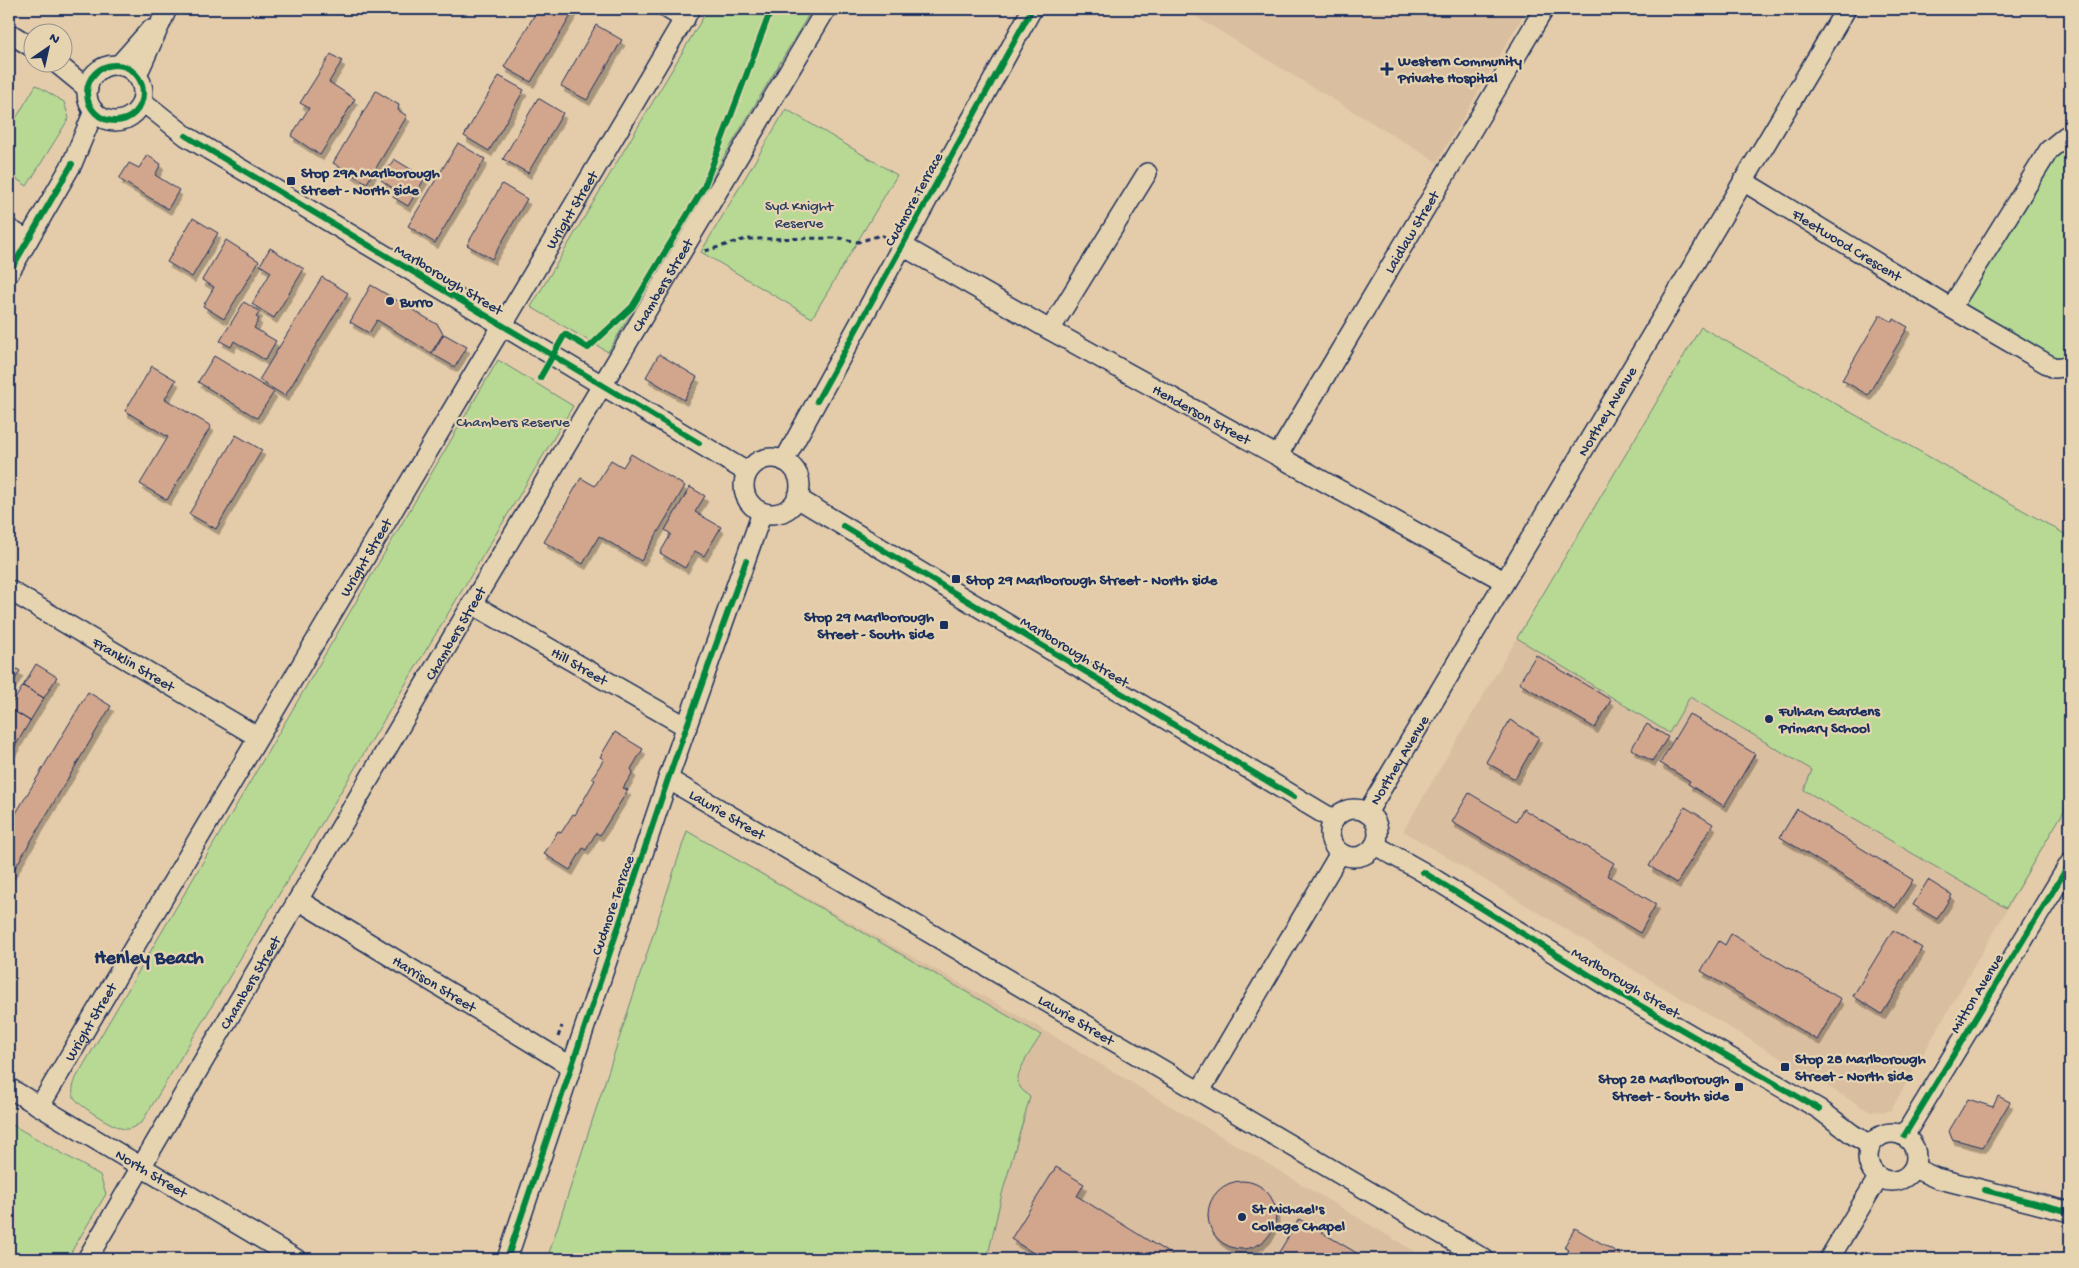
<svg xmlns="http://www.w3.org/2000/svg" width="2079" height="1268" viewBox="0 0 2079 1268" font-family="'Gochi Hand',sans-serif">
<defs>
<filter id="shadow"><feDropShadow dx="3" dy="5.5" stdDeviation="0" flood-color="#0004"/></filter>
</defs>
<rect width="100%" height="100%" fill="#e4ccaa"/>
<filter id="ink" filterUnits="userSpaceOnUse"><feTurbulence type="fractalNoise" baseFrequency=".02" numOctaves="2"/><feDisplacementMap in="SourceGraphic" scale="10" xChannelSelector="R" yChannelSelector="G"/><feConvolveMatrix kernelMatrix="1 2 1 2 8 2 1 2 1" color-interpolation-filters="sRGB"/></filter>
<g filter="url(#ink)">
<path fill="#dabea0" d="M1183,9h344l-90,153z
M1701,327l369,210v264l-180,310 -20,1 -467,-281z
M687,831l348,194 392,234h-880z"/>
<path fill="#b7d993" stroke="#698478" d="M708,9h104l-204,343 -77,-45z
M36,85l28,17 5,16 -42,68 -18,-12v-44z
M786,109l111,66 -85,143 -111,-66z
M2070,142v217l-14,1 -97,-55 94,-151z
M1701,327l369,210v264l-64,107 -202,-118 8,-20 -122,-73 -21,36 -152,-95z
M498,360l75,46 -431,716c-5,3 -11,8 -18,7 -10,-2 -46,-23 -50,-32 -3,-7 0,-13 2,-19z
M687,831l354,204c-6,10 -25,36 -23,46 1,7 7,12 12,16l-28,97 -14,61 1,4h-442z
M9,1123l91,52 6,19 -39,65h-58z"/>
<path fill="#d1a68c" stroke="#1b2f5e" filter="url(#shadow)" d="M538,9h37l-44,73 -27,-15z
M596,25l26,15 -35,60 -26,-14z
M331,54l11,7 -13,21 26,17 -35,56 -29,-19 18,-28 -9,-5z
M499,76l25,14 -35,61 -25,-15z
M376,91l23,14 -1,5 9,6 -40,67 -34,-20z
M538,98l25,15 -35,60 -25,-14z
M458,143l27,16 -50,84 -27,-17z
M147,155l14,9 -6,11 24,15 -11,19 -49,-30 10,-16 10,5z
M394,159l31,19 -17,28 -15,-9 4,-6 -16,-11z
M502,184l25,15 -35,60 -25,-14z
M193,218l25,15 -26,44 -25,-15z
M226,240l33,21 -35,58 -21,-13 11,-19 -12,-7z
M270,248l34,21 -30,49 -22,-14 19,-32 -11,-7z
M322,277l26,16 -63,103 -26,-16z
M371,285l67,40 5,9 -12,19 -54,-33 -8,13 -19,-11z
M244,302l16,10 -4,5 3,2 -5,9 22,13 -11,19 -31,-19 -3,6 -11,-6z
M1880,315l13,7 1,-3 14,8 -40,68 -26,-15z
M444,334l23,13 -12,20 -23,-13z
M659,354l38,23 -13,23 -38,-23z
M214,356l60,36 -17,26 -59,-36z
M152,366l24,14 -11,19 46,27 -44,74 -27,-16 28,-47 -43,-26z
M236,435l26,15 -46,79 -27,-15z
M631,454l54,32 -44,75 -42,-25 -16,28 -39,-22 37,-64 14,8 16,-26 12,7z
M690,487l15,9 -10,16 26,15 -17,29 -9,-5 -10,17 -25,-15 11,-19 -6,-4z
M1536,655l75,45 -16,28 -76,-45z
M9,664l11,7 -11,18z
M36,664l21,13 -13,21 -21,-12z
M23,686l21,12 -14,23 -21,-13z
M88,692l23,14 -102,172v-53z
M9,708l21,13 -13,22 -8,-5z
M1689,714l66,40 -31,52 -36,-22 2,-3 -30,-18z
M1510,720l29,17 -24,42 -29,-17z
M1647,724l21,13 -16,24 -21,-12z
M615,732l28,17 -12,20 2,3 -10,16 5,2 -28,45 -4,-2 -10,17 -3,-2 -13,22 -26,-16 14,-23 3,2 12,-19 2,1 20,-35 -3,-2 12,-19 -4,-2z
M9,738l8,5 -8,14z
M1469,793l47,28 7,-12 91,54 -7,12 49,29 -16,29 -188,-111z
M1685,807l28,17 -36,59 -28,-17z
M1797,809l116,71 -18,28 -115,-71z
M1928,880l24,15 -15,24 -24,-14z
M1893,930l29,18 -40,66 -29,-18z
M1731,934l110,65 -24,41 -116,-69 18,-30 6,4z
M1998,1096l12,6 -27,45 -31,-8 -3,-8 19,-32 25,8z
M1056,1167l28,17 -7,12 101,63h-135l-32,-20z
M1208 1215a34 34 0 1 1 68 0a34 34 0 1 1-68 0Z
M1299,1219l68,40h-92z
M1575,1228l45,26 -3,5h-53l5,-9 -5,-3z"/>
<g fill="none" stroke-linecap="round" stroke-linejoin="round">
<defs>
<g id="minor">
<path d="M668,9l17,10"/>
<path d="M9,33l23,14"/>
<path d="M55,62l33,27"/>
<circle cx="115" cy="93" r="28"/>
<path d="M119,65l31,-35"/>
<path d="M137,75l30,-66"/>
<path d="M142,101l44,35 561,336"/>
<path id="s1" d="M1743,181l208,127 103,60 16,-2"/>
<path d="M9,229l19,11"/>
<path id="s2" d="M901,245l149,85 454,251"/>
<path d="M9,273l63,-109 22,-53"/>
<path d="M1951,308l98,-158 17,-14 4,1"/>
<path d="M1050,330l97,-157"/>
<path id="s3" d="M1278,455l266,-446"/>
<circle cx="772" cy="486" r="28"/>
<path d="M784,461l248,-452"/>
<path d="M797,498l537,322"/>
<path id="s4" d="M9,590l249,147"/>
<path id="s5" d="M472,604l215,123"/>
<path id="s6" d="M668,779l816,480"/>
<circle cx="1354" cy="833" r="24"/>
<path id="s7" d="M1367,813l479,-804"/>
<path d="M1375,845l48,27 192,119 204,118 33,25 18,11"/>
<path id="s8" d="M298,900l274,167"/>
<path id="s9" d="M9,1088l287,171"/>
<path d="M1200,1091l140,-238"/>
<path id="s10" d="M40,1106l650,-1097"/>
<circle cx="1892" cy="1157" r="24"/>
<path d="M1904,1136l166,-273"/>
<path d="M1914,1168l22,10 134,34"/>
<path id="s11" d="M87,1259l385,-655 354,-595"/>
<path d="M507,1259l161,-480 94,-266"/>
<path d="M1829,1259l49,-81"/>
</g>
</defs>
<use href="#minor" stroke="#1b2f5e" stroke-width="22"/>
<path stroke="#1b2f5e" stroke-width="3" stroke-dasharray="5 4" stroke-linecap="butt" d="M705,251l41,-12 93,-1 19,4 23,-7 4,2
M558,1037l4,-11"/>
<use href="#minor" stroke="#e6d4b1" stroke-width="19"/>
<defs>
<path id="cycleway" d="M87 93a28 28 0 1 1 56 0a28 28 0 1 1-56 0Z
M186,136l513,307
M9,273l63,-109
M540,378l25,-44 23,14 44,-41 72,-120 63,-167 6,-11
M817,401l215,-392
M843,526l451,271
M1423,872l192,119 204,118
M1904,1136l166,-273
M1985,1190l85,22
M507,1259l161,-480 78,-218"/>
</defs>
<use href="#cycleway" stroke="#e6d4b1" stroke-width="9"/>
<use href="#cycleway" stroke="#00873e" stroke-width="6"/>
</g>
</g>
<g fill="#1b2f5e" stroke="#e6d4b1" stroke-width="2">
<path d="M1384.5 61.5h5v5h5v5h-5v5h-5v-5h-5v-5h5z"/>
<rect x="286" y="176" width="10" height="10" rx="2.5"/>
<circle cx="390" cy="301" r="5"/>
<rect x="951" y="574" width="10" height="10" rx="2.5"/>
<rect x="939" y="620" width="10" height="10" rx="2.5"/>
<circle cx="1769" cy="719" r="5"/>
<rect x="1780" y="1062" width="10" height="10" rx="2.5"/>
<rect x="1734" y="1082" width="10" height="10" rx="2.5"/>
<circle cx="1242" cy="1217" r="5"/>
</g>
<g text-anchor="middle" stroke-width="4.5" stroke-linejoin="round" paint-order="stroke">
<g font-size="15" font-weight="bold" fill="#1b2f5e" stroke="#e6d4b1" text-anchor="start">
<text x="1398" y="65">Western Community<tspan x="1398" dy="17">Private Hospital</tspan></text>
<text x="301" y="177">Stop 29A Marlborough<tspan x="301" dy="17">Street - North side</tspan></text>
<text x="400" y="306">Burro</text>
<text x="966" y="584">Stop 29 Marlborough Street - North side</text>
<text x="934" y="621" text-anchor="end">Stop 29 Marlborough<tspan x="934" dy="17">Street - South side</tspan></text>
<text x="1779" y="715">Fulham Gardens<tspan x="1779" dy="17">Primary School</tspan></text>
<text x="1795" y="1063">Stop 28 Marlborough<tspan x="1795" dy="17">Street - North side</tspan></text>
<text x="1729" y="1083" text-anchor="end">Stop 28 Marlborough<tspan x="1729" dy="17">Street - South side</tspan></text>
<text x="1252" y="1213">St Michael's<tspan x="1252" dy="17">College Chapel</tspan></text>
</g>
<g font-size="15" fill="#1b2f5e" stroke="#e6d4b1">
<text transform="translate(913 199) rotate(-61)" y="5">Cudmore Terrace</text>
<text dy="5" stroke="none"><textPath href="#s10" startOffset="1042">Wright Street</textPath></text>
<text dy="5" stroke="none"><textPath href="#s3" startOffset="260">Laidlaw Street</textPath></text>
<text dy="5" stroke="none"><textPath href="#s1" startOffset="122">Fleetwood Crescent</textPath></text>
<text transform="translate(449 279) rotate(31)" y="5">Marlborough Street</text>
<text dy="5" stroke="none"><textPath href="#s11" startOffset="1131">Chambers Street</textPath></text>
<text dy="5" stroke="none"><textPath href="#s7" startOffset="468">Northey Avenue</textPath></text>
<text dy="5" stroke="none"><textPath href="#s2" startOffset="345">Henderson Street</textPath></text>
<text dy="5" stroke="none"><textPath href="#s10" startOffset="638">Wright Street</textPath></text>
<text dy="5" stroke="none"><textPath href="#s11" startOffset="726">Chambers Street</textPath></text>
<text transform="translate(1075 651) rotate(31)" y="5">Marlborough Street</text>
<text dy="5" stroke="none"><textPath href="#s4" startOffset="145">Franklin Street</textPath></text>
<text dy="5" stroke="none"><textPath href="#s5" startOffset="124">Hill Street</textPath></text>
<text dy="5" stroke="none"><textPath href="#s7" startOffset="62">Northey Avenue</textPath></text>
<text dy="5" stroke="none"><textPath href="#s6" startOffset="69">Lawrie Street</textPath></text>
<text transform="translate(612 905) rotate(-71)" y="5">Cudmore Terrace</text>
<text dy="5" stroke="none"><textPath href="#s11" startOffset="321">Chambers Street</textPath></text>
<text transform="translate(1626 982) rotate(31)" y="5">Marlborough Street</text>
<text dy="5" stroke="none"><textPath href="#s8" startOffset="160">Harrison Street</textPath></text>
<text transform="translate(1976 993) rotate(-59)" y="5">Mitton Avenue</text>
<text dy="5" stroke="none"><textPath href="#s6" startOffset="474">Lawrie Street</textPath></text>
<text dy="5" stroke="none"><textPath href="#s10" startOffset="98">Wright Street</textPath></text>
<text dy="5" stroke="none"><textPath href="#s9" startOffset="166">North Street</textPath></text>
</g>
<g font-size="15" fill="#2b4063" stroke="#e6d4b1">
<text x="799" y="210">Syd Knight<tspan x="799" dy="17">Reserve</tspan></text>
<text x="513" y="426">Chambers Reserve</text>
</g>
<g font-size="20" font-weight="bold" fill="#1b2f5e" stroke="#e6d4b1">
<text x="149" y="963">Henley Beach</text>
</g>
</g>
<rect width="2079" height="1268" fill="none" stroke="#e6d4b1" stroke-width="30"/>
<rect x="15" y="15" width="2049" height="1238" fill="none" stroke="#1b2f5e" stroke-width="2" filter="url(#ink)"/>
<g transform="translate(48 48) rotate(34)"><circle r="24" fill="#e6d4b1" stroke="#959290"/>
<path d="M0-4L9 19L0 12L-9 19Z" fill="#1b2f5e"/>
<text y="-8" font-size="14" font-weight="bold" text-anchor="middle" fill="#1b2f5e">N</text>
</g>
</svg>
